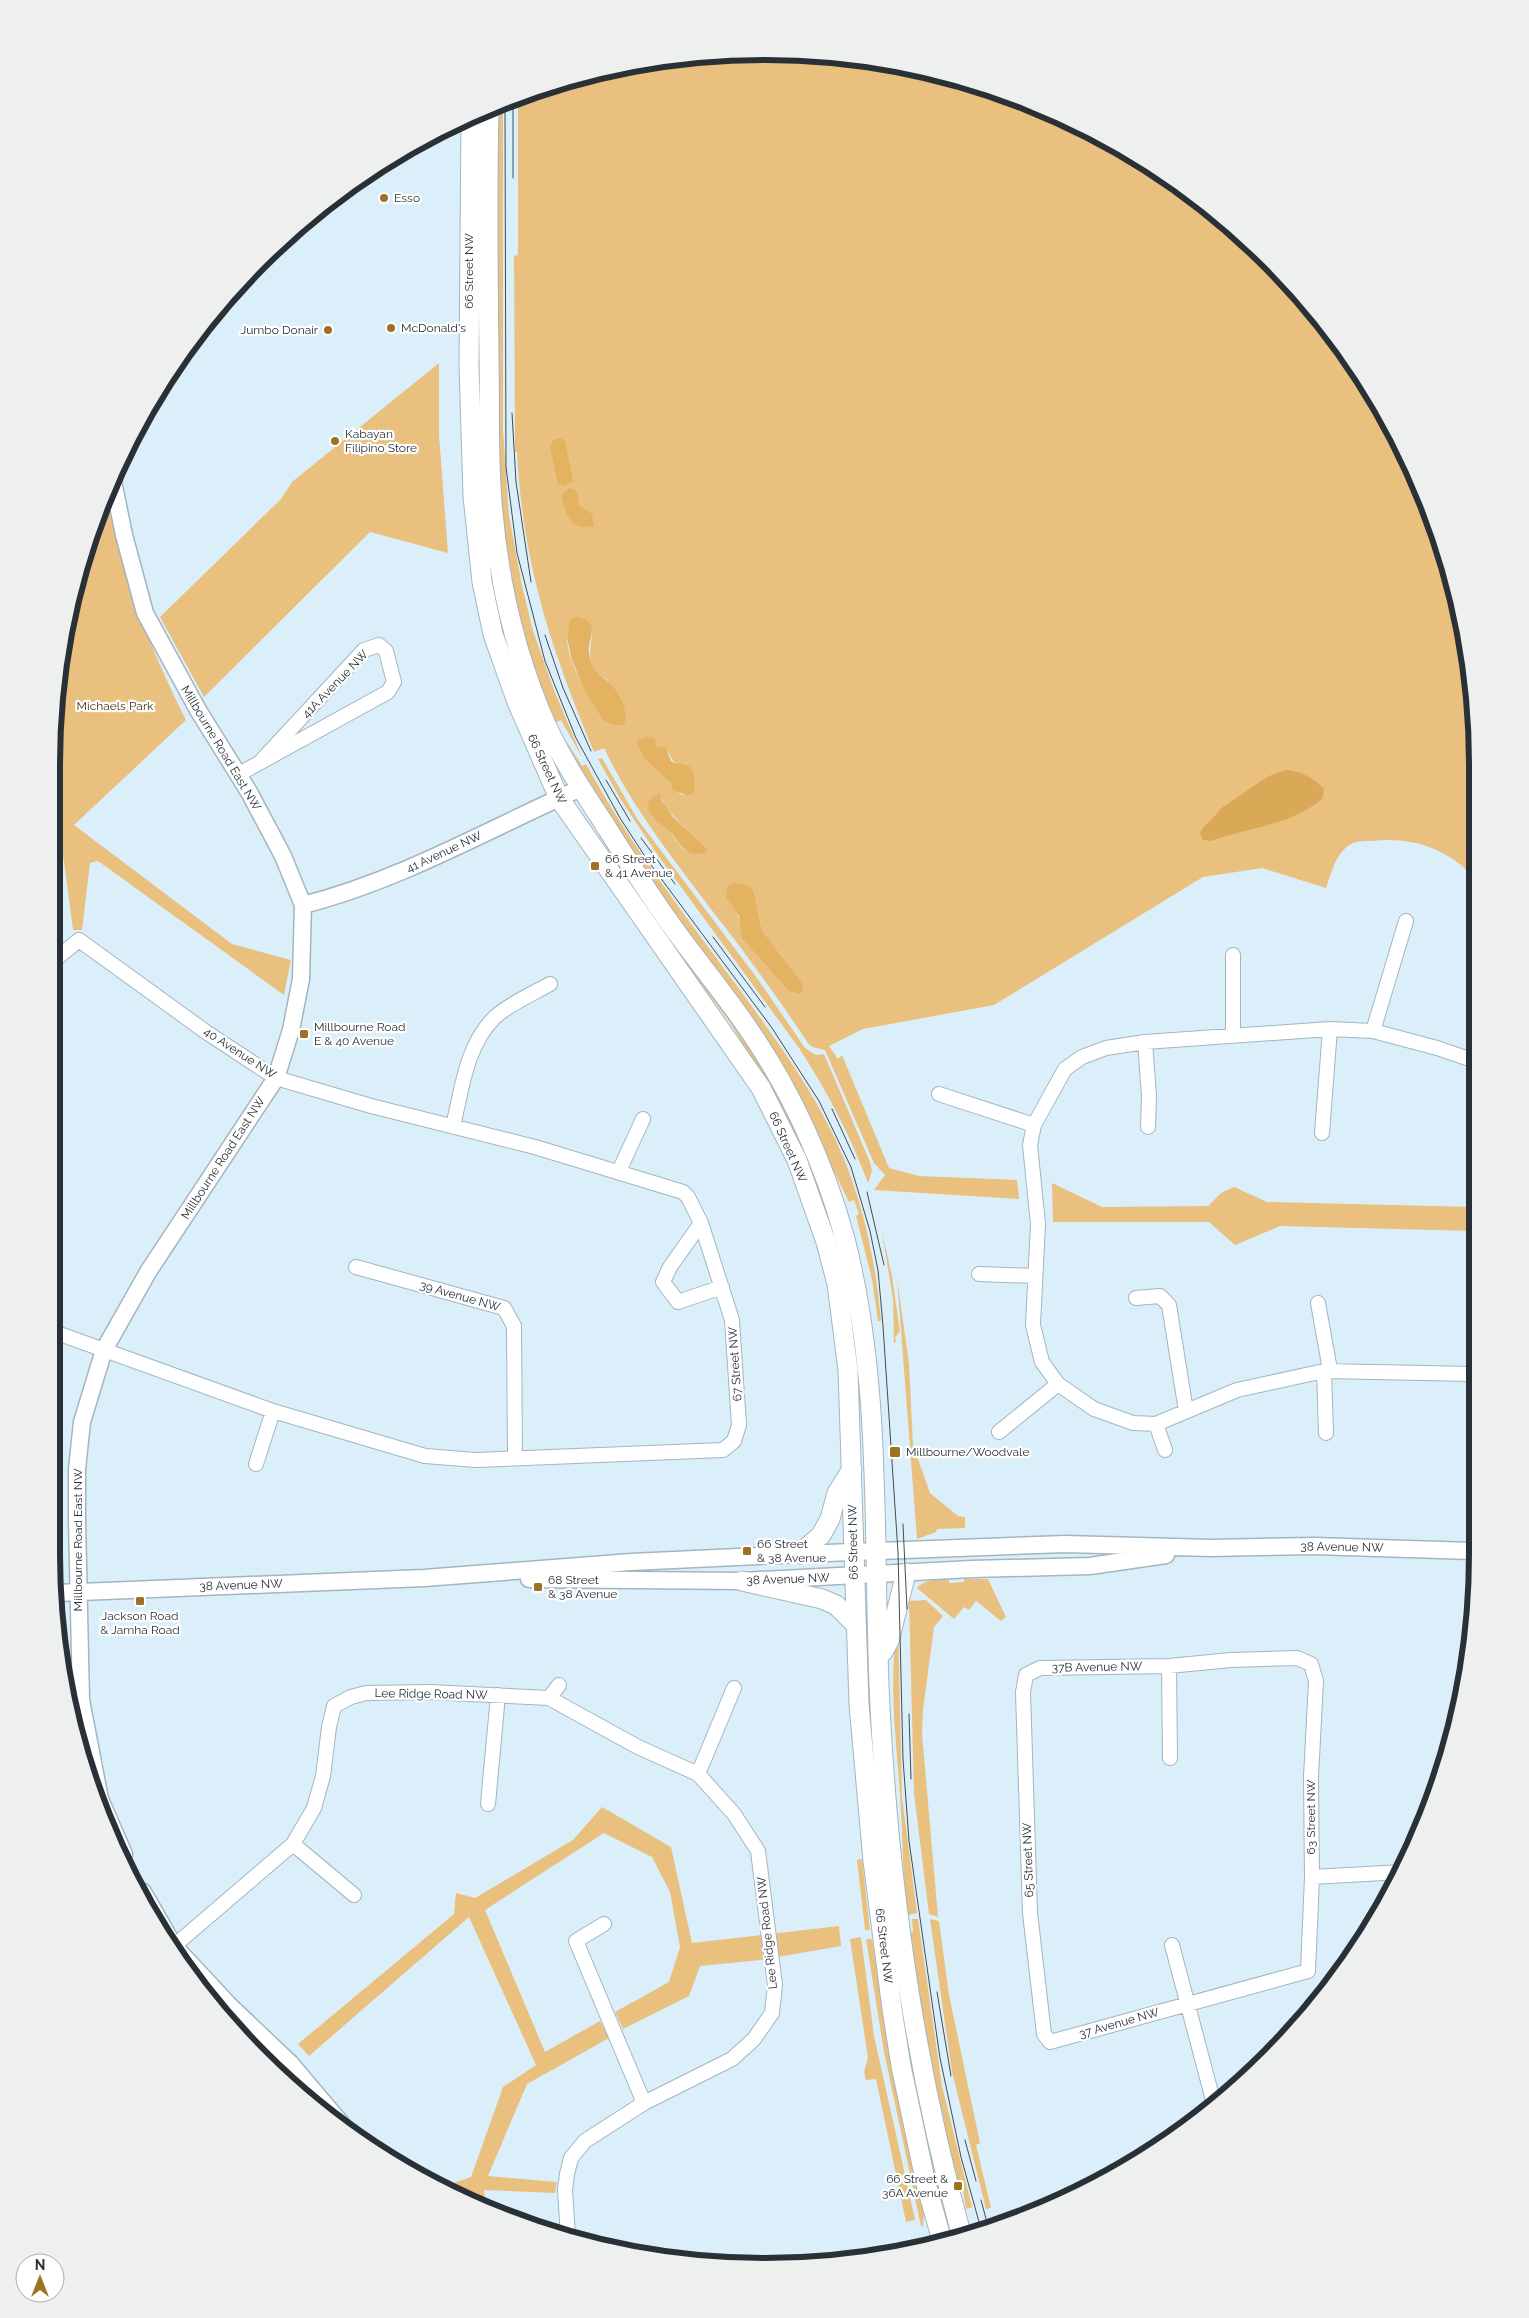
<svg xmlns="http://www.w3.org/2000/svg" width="1529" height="2318" viewBox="0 0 1529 2318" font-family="Raleway,sans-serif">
<rect width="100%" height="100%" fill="#dbeffb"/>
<path fill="#e9c07d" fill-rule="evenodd" d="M718,53l140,4 136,32 127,58 114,81 96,103 73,118 50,131 22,138 -1,161c-25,-30 -64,-43 -103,-38 -5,0 -14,0 -19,2 -17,8 -21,29 -27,45l-64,-20 -59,9 -209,128 -131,24 -34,17 9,13 4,-4 47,113 30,8 98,4 2,19 -145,-9 11,-15 -11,-12 -49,-113 -13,-3 -4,-4c-30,-45 -61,-88 -94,-130 -40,-53 -81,-104 -110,-165l-10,4c-43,-104 -71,-186 -77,-300h-2l-1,-196 4,-1v-156l62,-24zM581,618l11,9c1,16 -6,25 2,42 3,5 8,7 12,10 9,10 22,33 19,46 -9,-5 -20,-10 -27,-17 -12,-12 -36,-59 -30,-76 2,-5 9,-10 13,-14zM655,739v7l11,3c7,10 5,15 19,15 10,10 11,16 8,30l-6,2 -7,-2 -16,-19 -19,-17 -8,-17zM660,795l6,13 34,36v11l-16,-5 -15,-19 -17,-15zM751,887l3,5 8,38 40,53 -61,-58 -5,-15 -6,-7z
M503,104v326l6,86 13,70 11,45 21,59 28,67 -21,-37 -7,3 -26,-73 -13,-48 -12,-66 -6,-89 1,-321v-20z
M439,363v72l9,118 -78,-21 -166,165 -44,-80 121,-118 11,-17z
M107,497c15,79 43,151 79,223l-112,105 158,119 59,16 -7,35 -186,-134 -8,2 -8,67h-9l-12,-90 -4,2v-171l19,-91z
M565,739l17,27 4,-2c43,79 98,150 151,222 40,55 81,110 107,173 21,52 32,106 37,162h-3l-6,-42 -16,-63 3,-2 -5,-14 -5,2 -68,-139 -47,-71 -102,-135 -53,-89z
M602,758l36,62 119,158 48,70 11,7 8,-1 46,108 2,9 -4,12c-18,-48 -41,-92 -69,-135l-142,-194 -36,-54 -23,-41z
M675,944l68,89 38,64 41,93 25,91 12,95 -8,-49 -75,-228 -45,-75 -58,-78z
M1052,1183l50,24 106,-1 13,-13 13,-6 33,15 207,5v24l-194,-5 -45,19 -26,-23h-156z
M882,1232l10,44 8,56 -5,5 1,5 -2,1 -1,-44z
M897,1278l12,86 4,81 17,48 28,23 7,1v11l-28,1 -1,3 -19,7z
M964,1579h24l18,38 -5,4 -25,-20 -7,9 -5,-3 -10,12 -37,-31c7,-9 21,-8 32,-8v3l15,-1z
M926,1600l17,16 -9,11 -11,83 -1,24 16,183 -9,-3 -15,-121 -5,-192z
M898,1623l4,174 15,116 -9,2 -1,11c-4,-44 -4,-88 -7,-132 -4,-57 -12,-115 -2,-171z
M602,1807l69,40 21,96 147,-17 2,20 -80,14 -61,6 -11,30 -66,33 -8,-17 54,-30 11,-35 -10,-55 -18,-35 -48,-24 -119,77 60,142 55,-31 9,17 -82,46 -39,92 69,6 -2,11 -71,-3 2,19 -10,-6 -2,-10 -11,3 -18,-10 26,-9 32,-90 33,-22 -67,-148 -160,139 -11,-12 156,-130 2,-21 19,5 98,-58z
M862,1859l8,71h-5l-8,-70z
M912,1919h6l24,167 30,121 -6,2 -4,-25 -5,2 -23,-99 -26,-154 5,-1z
M930,1919l9,2 10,74 31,148 -4,2 15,63 -5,1 -34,-137z
M861,1937l13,99 41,184 -9,2 -30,-143 -10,1 -2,-8 4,-14 -18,-119z
M866,1939h6l20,129 32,145 -1,14 -2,-1 -37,-174z"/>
<path fill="#e4b362" d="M561,438l4,3 8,40 -9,5 -6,-2 -8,-37 3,-7z
M570,488l7,3 2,14 13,9 2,12c-25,5 -28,-12 -33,-31z
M577,617c22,5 14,15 12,30 -1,6 2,17 6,22 2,5 7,7 11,11 12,9 23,30 19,45h-13l-9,-5 -19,-31 -12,-29 -5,-22 3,-18z
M647,737l8,2 1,7 10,2 5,13c5,3 8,2 13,3 13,3 12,20 9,30l-6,2 -15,-7v-5l-28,-26 -8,-17z
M660,794l2,7 11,16 35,33 -3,3c-19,6 -24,-9 -34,-20 -10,-10 -23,-15 -23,-31l6,-6z
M734,883l11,1 6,3 3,5 8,38 40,53 1,5 -2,6 -12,-3 -47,-53 -3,-22 -13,-19 2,-11z"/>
<path fill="#d9a958" d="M1285,770c17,1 27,7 39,19l-1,9c-30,27 -75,29 -112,43l-8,-1 -3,-7c5,-10 14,-14 20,-24l47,-32z"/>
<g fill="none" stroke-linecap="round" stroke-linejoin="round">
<defs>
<path id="minor" d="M104,505l13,-3
M239,774l149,-82 6,-10 -8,-31 -7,-6 -15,5 -102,110
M1233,955v80
M57,958l22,-18 127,92 70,46 95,28 164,41 148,45 5,5 13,26 31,97 7,105 -5,16 -11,9 -247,10 -51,-4 -152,-45 -216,-78
M1373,1031l33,-110
M1145,1042l4,54 -1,31
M939,1094l95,31
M453,1126c9,-37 13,-80 41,-108 13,-13 40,-25 56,-34
M1322,1133l8,-104
M619,1171l24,-52
M701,1223l-31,44 -7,15 15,20 44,-15
M356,1267l148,41 10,18 1,132
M979,1274l56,2
M1136,1298l24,-2 9,9 17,106
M1318,1303l12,67
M1324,1371l2,62
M1473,1374l-149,-3 -87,19 -81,34 -23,-1 -39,-14 -36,-25 -16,-22 -9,-37 5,-101 -8,-79 4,-20 31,-56 17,-12 24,-9 39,-6 185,-13 43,2 64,17 38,13
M1156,1424l9,26
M999,1432l59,-48
M256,1464l17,-53
M1297,1658l14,6 5,17 -5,96 1,100 -4,94 -258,71 -6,-8 -14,-121 -7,-221 3,-17 14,-7 129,-2 62,-6z
M1169,1666l1,92
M549,1698l10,-13
M698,1774l36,-86
M488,1804l10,-109
M293,1844l61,51
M1312,1877l90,-5
M604,1924l-28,17 68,162
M1172,1945l42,159
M174,1946l119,-102 21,-36 9,-32 6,-49 5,-21 17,-9 15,-4 64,-1 119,6 89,49 60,27 36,40 24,37 17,134 -3,28 -18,26 -22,20 -88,44 -59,38 -14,17 -4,16 -2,16 3,46"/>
<path id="tertiary" d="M113,481l11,54 21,78 53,97 51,82 34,64 20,49 -2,74 -10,51 -15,48 -128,194 -44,78 -22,72 -5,47v50l4,181 19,99 24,55
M303,905c98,-25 186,-76 278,-117
M529,1579l213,2 230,-12 118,-3 76,-11
M57,1593l367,-15 207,-16 169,-8 265,-10 146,4 103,-2 158,5
M143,1892l31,54 55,59 61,58 55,65"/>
<path id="secondary" d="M489,110c-2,82 -1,164 0,246 1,48 -1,97 3,146 6,77 24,156 56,227 16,34 37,65 57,96 24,38 48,76 75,112 22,30 46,59 67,90 44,63 78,138 98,212 39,153 27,312 35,468 9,179 34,357 82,530
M471,117l-2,249 4,130 9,86 11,52 24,68 42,96 202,290 36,72 29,82 11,42 11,86 11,334 14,157 19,148 9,57 25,118 17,60
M800,1554l21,-19 9,-16 7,-26 15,-24
M742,1581l80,18 14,6 20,20
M883,1652l6,-11 17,-68"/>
</defs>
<use href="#minor" stroke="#a3b5c1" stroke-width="16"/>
<use href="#tertiary" stroke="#a3b5c1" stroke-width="19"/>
<use href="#secondary" stroke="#a3b5c1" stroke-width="21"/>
<use href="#minor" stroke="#fff" stroke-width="14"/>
<use href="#tertiary" stroke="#fff" stroke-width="16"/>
<use href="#secondary" stroke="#fff" stroke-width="19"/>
<path stroke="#434c52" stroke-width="1" d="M505,104l1,363 11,86 28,108 31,77 44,80 28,43 124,167 47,73 32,66 19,64 8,39 5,56 15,226 5,207 6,82 31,217 21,99 20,72
M513,178v-77
M512,413l4,69 15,100
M545,635l18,53 28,63
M606,780l24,41
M641,838l34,46
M713,937l52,70
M832,1109l23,50
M867,1192l17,73
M903,1524l4,85
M909,1714l2,65
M937,1992l14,84
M965,2140l11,41
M981,2200l7,26"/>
</g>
<g fill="#9e7222" stroke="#fff" stroke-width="2">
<circle cx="384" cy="198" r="5"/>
<circle cx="391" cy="328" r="5"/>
<circle cx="328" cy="330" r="5"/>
<circle cx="335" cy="441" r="5"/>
<rect x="590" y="861" width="10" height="10" rx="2.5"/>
<rect x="299" y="1029" width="10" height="10" rx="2.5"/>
<rect x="889" y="1446" width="12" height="12" rx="2.5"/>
<rect x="742" y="1546" width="10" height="10" rx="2.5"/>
<rect x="533" y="1582" width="10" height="10" rx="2.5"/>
<rect x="135" y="1596" width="10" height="10" rx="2.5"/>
<rect x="953" y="2181" width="10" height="10" rx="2.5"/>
</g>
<g text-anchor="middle" stroke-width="4.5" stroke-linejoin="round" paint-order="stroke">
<g font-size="12" fill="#293136" stroke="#fff" text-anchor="start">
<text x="394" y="202">Esso</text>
<text x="401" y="332">McDonald's</text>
<text x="318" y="334" text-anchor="end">Jumbo Donair</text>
<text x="345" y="438">Kabayan<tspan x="345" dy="14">Filipino Store</tspan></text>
<text x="605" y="863">66 Street<tspan x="605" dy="14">&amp; 41 Avenue</tspan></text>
<text x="314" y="1031">Millbourne Road<tspan x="314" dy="14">E &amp; 40 Avenue</tspan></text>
<text x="906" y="1456">Millbourne/Woodvale</text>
<text x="757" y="1548">66 Street<tspan x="757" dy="14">&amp; 38 Avenue</tspan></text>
<text x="548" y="1584">68 Street<tspan x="548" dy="14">&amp; 38 Avenue</tspan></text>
<text x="140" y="1620" text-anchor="middle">Jackson Road<tspan x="140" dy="14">&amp; Jamha Road</tspan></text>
<text x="948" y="2183" text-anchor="end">66 Street &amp;<tspan x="948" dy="14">36A Avenue</tspan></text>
</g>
<g font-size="12" fill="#293136" stroke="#fff">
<text transform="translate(469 271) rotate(-90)" y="4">66 Street NW</text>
<text transform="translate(335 684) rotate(-46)" y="4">41A Avenue NW</text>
<text transform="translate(221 748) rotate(59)" y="4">Millbourne Road East NW</text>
<text transform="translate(547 769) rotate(65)" y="4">66 Street NW</text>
<text transform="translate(444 852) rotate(-25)" y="4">41 Avenue NW</text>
<text transform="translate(240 1053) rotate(33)" y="4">40 Avenue NW</text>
<text transform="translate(788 1147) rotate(66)" y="4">66 Street NW</text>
<text transform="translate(223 1158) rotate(-57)" y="4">Millbourne Road East NW</text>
<text transform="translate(460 1296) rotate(16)" y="4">39 Avenue NW</text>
<text transform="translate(735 1364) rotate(-94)" y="4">67 Street NW</text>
<text transform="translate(78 1540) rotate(-90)" y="4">Millbourne Road East NW</text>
<text transform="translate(853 1542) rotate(-91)" y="4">66 Street NW</text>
<text transform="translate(1342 1547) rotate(1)" y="4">38 Avenue NW</text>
<text transform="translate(788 1579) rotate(-2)" y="4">38 Avenue NW</text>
<text transform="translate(241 1585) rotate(-2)" y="4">38 Avenue NW</text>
<text transform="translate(1097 1667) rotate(-1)" y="4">37B Avenue NW</text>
<text transform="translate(431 1694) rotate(1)" y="4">Lee Ridge Road NW</text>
<text transform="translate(1311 1817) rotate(-90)" y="4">63 Street NW</text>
<text transform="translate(1028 1860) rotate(-92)" y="4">65 Street NW</text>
<text transform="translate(767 1933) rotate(-96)" y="4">Lee Ridge Road NW</text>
<text transform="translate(884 1946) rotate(83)" y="4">66 Street NW</text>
<text transform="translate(1119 2023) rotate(-16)" y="4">37 Avenue NW</text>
</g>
<g font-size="12" fill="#473310" stroke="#fff">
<text x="115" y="710">Michaels Park</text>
</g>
</g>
<path d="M0 0H1529V2318H0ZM764 60H765A704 704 0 0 1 1469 764V1554A704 704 0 0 1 765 2258H764A704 704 0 0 1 60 1554V764A704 704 0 0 1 764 60Z" fill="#eeefef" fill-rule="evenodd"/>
<path fill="none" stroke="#293136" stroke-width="6" d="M764 60H765A704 704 0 0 1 1469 764V1554A704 704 0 0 1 765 2258H764A704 704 0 0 1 60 1554V764A704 704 0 0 1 764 60Z"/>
<g transform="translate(40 2278)"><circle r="24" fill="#ffffff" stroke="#a9adaf"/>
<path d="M0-4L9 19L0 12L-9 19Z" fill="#9e7222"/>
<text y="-8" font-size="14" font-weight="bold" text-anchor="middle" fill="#293136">N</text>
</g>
</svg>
